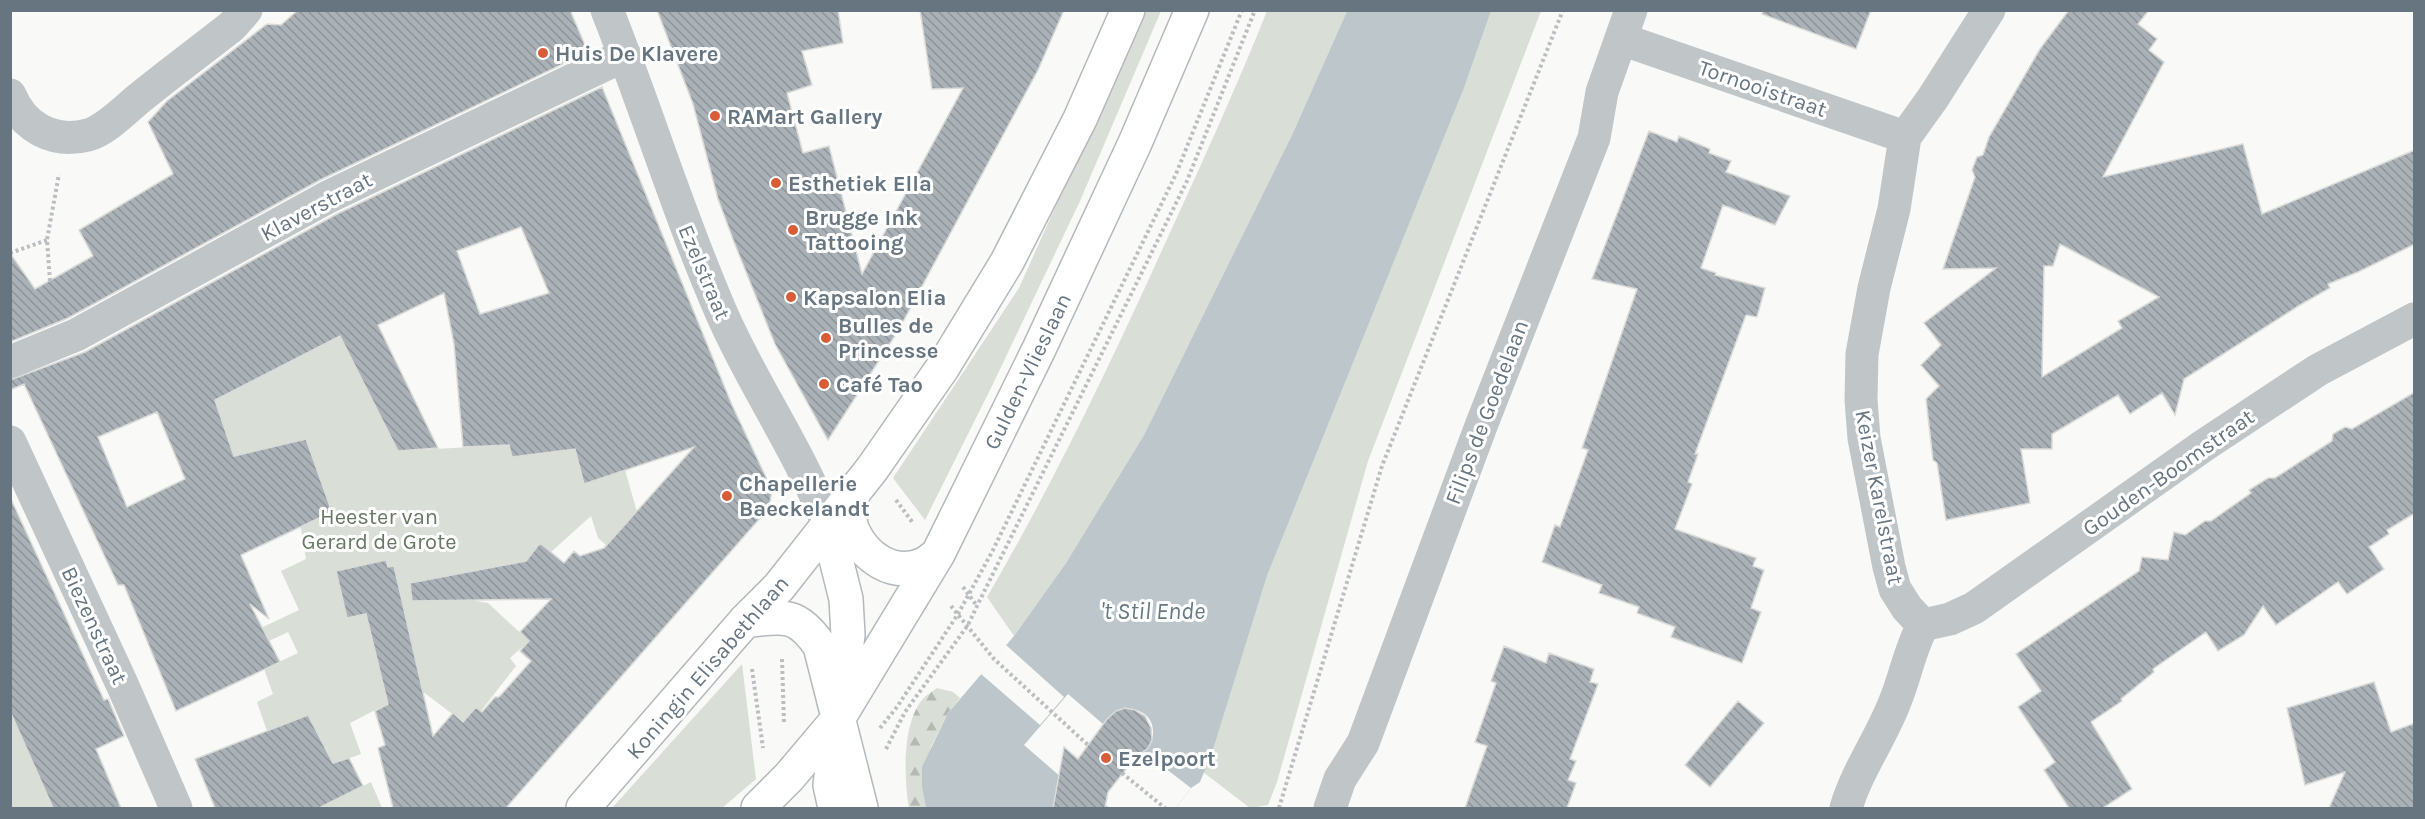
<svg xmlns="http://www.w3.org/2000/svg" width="2425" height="819" viewBox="0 0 2425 819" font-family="Karla,sans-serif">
<defs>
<pattern id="forest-firs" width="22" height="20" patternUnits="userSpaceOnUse" patternTransform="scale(1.5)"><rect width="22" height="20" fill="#d9ded6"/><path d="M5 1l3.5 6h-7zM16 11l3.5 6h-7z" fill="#b4b9b3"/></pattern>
<pattern id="building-back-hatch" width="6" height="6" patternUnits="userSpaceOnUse" patternTransform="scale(1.5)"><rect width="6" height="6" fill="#aab2b7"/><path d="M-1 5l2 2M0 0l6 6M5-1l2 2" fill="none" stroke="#8e959a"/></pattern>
</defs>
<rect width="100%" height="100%" fill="#f9f9f7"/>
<path fill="#d9ded6" d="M1143,11h18l-81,190 -88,185 -67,134 -32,-42 126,-190z
M1267,11h80l-55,124 -148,300 -78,128 -52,73 -27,-39c66,-113 122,-230 176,-349 36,-79 72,-157 104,-237z
M1491,11h50l-173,450 -91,321 -9,23 -18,3 -47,-36 9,-19 55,-177 197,-488z
M340,335l58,116 111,-6 3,12 63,-8 9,35 33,-11 57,-38 8,17 -57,18 16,56 -28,25 -15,-13 -7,-22 -40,36 -11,-8 -21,25 -6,-6 -76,15 33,22 18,3 41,38 -19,17 6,8 -35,45 -5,-4 -13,15 -45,-34 -68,35 11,31 -17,6 13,29 14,-7 11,26h-64l-1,-1 -15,1 -3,-7 34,-36 -7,-18 -9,2 -50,-18 -10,-29 16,-8 -9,-25 34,-16 -10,-21 -53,25 -6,-14 70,-33 -18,-39 25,-12 -6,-36 -57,-56 -37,-22 22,-8 -10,-28 -26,-9z
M742,664l14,115 -34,29h-110z
M10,702l12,36 29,67 14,-6 3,9h-57z"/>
<path fill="url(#forest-firs)" d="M937,688l16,4 7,6 -12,15 -17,34 -9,41 4,20h-17c-5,-29 -7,-84 13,-108 4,-5 10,-8 15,-12z"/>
<path fill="#bcc6cb" d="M1347,11h144l-27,77 -197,488 -55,177 -12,29 -9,6 -15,20h-73l3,-8c10,-14 20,-29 31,-42 5,-6 12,-9 15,-18 8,-30 -29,-43 -49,-16l-35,-30 -44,51 38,33 -4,26 2,4h-134l-4,-20v-21l26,-54 66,-77 52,-73 78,-128 148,-300z"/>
<path fill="#f9f9f7" d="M1006,645l58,52 -24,28 -59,-51z
M1144,752l47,36 -15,20h-66l-5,-3 2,-12 28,-36z"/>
<path fill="url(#building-back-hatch)" stroke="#dbdbd9" stroke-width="1.5" fill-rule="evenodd" d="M298,10h272l18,42 -268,128 -252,138 -58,24v-89l25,36 58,-33 -14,-26 94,-56 -25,-52 19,-21 100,-77 14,1z
M657,10h181l5,33 -41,8 10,34 -25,8 16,60 26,-7 33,128 101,-186 -31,1 -12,-79h144l-26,60 -140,261 -70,109 -53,-96 -41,-102 -16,-43 -25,-95z
M1763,10h108l-15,39 -94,-35z
M2069,10h80l-11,14 19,15 -8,11 15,12 -61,115 140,-33 19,70 153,-64v94l-57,28 -30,12 2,4 -30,17 -116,74 -9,36 -13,-22 -32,21 -12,-19 -66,39v15h-31l9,54 -84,17 -9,-57 -4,-3 -7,-61 13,-13 -18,-21 20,-20 -17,-22 72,-55 -53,1 32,-92 -3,-7 5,-13 6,-2 6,-18 51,-88zM2060,244l99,53 -41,24 4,7 -80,49 2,-111h9z
M602,87l130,318 40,85 -3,18 -263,300h-113l-15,-60 7,-3 -10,-34 13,-7 -22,-90 -19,4 -11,-47 50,-11 2,7 6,-1 39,170 20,-23 10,9 13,-15 6,5 13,-15h4l32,-36 -11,-10 9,-10 -9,-9 31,-33 -139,2 -2,-18 116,-22 14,-18 24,20 10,-12 6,5 24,-8 90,-101 -110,37 -9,-35 -63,8 -3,-12 -46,2 -9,-103 -10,-51 -66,32 60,123 -40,3 -58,-115 -125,64 19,56 72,-17 26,73 -91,43 28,64 -19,-15 30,58 -104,49 -52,-126h-6l-94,-201 -14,6v-10l75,-28 252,-138zM521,227l28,66 -69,21 -23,-63zM157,412l28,67 -58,28 -29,-70z
M1649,131l28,11 2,-6 31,13 -1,4 22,8 -5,11 64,24 -15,29 -52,-20 -22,63 15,5 -1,2 50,13 -8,29 -11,-2 -51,139h3l-10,28 4,2 -17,45 81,29 -3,8 11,4 -13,38 10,4 -19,51 -71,-26 4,-10 -38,-14 2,-6 -40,-14 3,-8 -60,-23 13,-37 5,2 28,-77 -6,-2 55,-159 -45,-10z
M2415,392v121l-28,17 2,4 -20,13 15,22 -37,25 -9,-12 -62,43 -13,-19 -19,29 -26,16 -12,-19 -53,37 1,3 -33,27 1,2 -31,21 41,67 -29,19h-34l-25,-38 11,-8 -37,-55 23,-16 -25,-37 123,-83 3,-14 26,3 6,-28 11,3 20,-14h6l40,-28 -2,-3 19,-12h7l57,-37 1,-7 12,-7 7,2z
M10,497l94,203 4,-1 16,37 -28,13 25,59h-68l-43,-97z
M1504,646l42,17 3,-10 45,16 -4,13 8,2 -28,75 6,2 -8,19 8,3 -9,25h-102l22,-62 -12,-4 21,-59 -5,-2z
M2374,682l17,50 24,-9v85h-86l16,-36 -40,13 -18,-77z
M1738,701l26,22 -54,64 -25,-22z
M1125,708l10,2 10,6 6,12 1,12 -4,8 -14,11 -26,33 -3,16h-52l11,-61 14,12 29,-40 9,-8z
M308,715l25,48 16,-5 14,28 -44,22h-104l-20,-49z"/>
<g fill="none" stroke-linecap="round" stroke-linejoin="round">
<defs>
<path id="secondary" d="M847,499c2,10 2,23 6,32 12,26 39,46 69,34 5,-2 11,-7 16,-11
M827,523l19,76 2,36 -18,150 5,23
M745,621c38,-5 52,-9 75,25l41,162
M583,808l162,-187 34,-34 93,-118 71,-102 64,-105 73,-143 48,-109
M758,808l31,-31 49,-58 100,-165 101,-205 96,-206 57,-133"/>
</defs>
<use href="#secondary" stroke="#b3b9bd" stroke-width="36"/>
<path stroke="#bbbec0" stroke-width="4" stroke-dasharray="3 3" stroke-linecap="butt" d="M10,253l37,-13
M50,281l-3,-41 12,-66
M896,500l17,23
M963,587l14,19
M951,606l43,53 94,86
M782,659l2,65
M752,669l11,79
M880,728l17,-21 61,-93 34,-62 184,-378 66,-164
M886,749l19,-37 63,-87 9,-19 210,-425 68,-171
M1122,773l43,35
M1279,808l103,-342 181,-456"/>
<path stroke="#c0c5c8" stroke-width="33" d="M10,95c13,32 43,49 78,40 17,-5 35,-23 49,-35 31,-25 63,-49 95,-74l14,-16"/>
<path stroke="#c0c5c8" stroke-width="33" d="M607,10c40,100 71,203 114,302 31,72 78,137 106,211
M1621,39l284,98
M10,362l66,-27 252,-138 297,-142
M10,442l112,242 54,124
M1923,625l27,-6 24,-11 229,-162 115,-76 96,-51
M1330,808l10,-29 23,-36 118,-317 113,-288 8,-46 29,-82
M1846,808c11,-38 36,-71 50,-109 10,-25 14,-50 27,-74l-16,-17 -12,-19 -6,-22 -25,-129 -3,-38 1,-46 12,-66 20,-79 11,-72 28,-39 56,-88"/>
<use href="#secondary" stroke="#fff" stroke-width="33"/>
</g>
<g fill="#d85c38" stroke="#fff" stroke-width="2">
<circle cx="543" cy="53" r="6"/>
<circle cx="715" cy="116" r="6"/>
<circle cx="776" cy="183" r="6"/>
<circle cx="793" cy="230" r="6"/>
<circle cx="791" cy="297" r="6"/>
<circle cx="826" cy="338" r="6"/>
<circle cx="824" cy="384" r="6"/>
<circle cx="727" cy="496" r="6"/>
<circle cx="1106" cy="758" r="6"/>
</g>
<g text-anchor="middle" stroke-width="6" stroke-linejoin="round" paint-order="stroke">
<g font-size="22" font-weight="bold" fill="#667580" stroke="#fff" text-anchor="start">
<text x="555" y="61">Huis De Klavere</text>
<text x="727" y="124">RAMart Gallery</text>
<text x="788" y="191">Esthetiek Ella</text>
<text x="805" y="225">Brugge Ink<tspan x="805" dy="25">Tattooing</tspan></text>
<text x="803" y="305">Kapsalon Elia</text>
<text x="838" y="333">Bulles de<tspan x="838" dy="25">Princesse</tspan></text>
<text x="836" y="392">Café Tao</text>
<text x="739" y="491">Chapellerie<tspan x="739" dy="25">Baeckelandt</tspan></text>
<text x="1118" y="766">Ezelpoort</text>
</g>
<g font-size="22" fill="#667580" stroke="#fff">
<text transform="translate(1763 88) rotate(19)" y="8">Tornooistraat</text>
<text transform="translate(316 206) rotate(-28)" y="8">Klaverstraat</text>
<text transform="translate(705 272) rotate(67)" y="8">Ezelstraat</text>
<text transform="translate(1027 371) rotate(-64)" y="8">Gulden-Vlieslaan</text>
<text transform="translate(1486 412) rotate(-69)" y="8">Filips de Goedelaan</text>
<text transform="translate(2168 472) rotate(-35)" y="8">Gouden-Boomstraat</text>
<text transform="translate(1880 497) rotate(79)" y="8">Keizer Karelstraat</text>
<text transform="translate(95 625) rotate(65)" y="8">Biezenstraat</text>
<text transform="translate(707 667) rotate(-49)" y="8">Koningin Elisabethlaan</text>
</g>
<g font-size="22" fill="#687865" stroke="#fff">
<text x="379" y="524">Heester van<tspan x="379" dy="25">Gerard de Grote</tspan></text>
</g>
<g font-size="24" font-style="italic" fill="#667a81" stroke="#fff">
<text x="1153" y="619">'t Stil Ende</text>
</g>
</g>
<rect width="2425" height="819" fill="none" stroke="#667580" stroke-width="24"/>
</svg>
